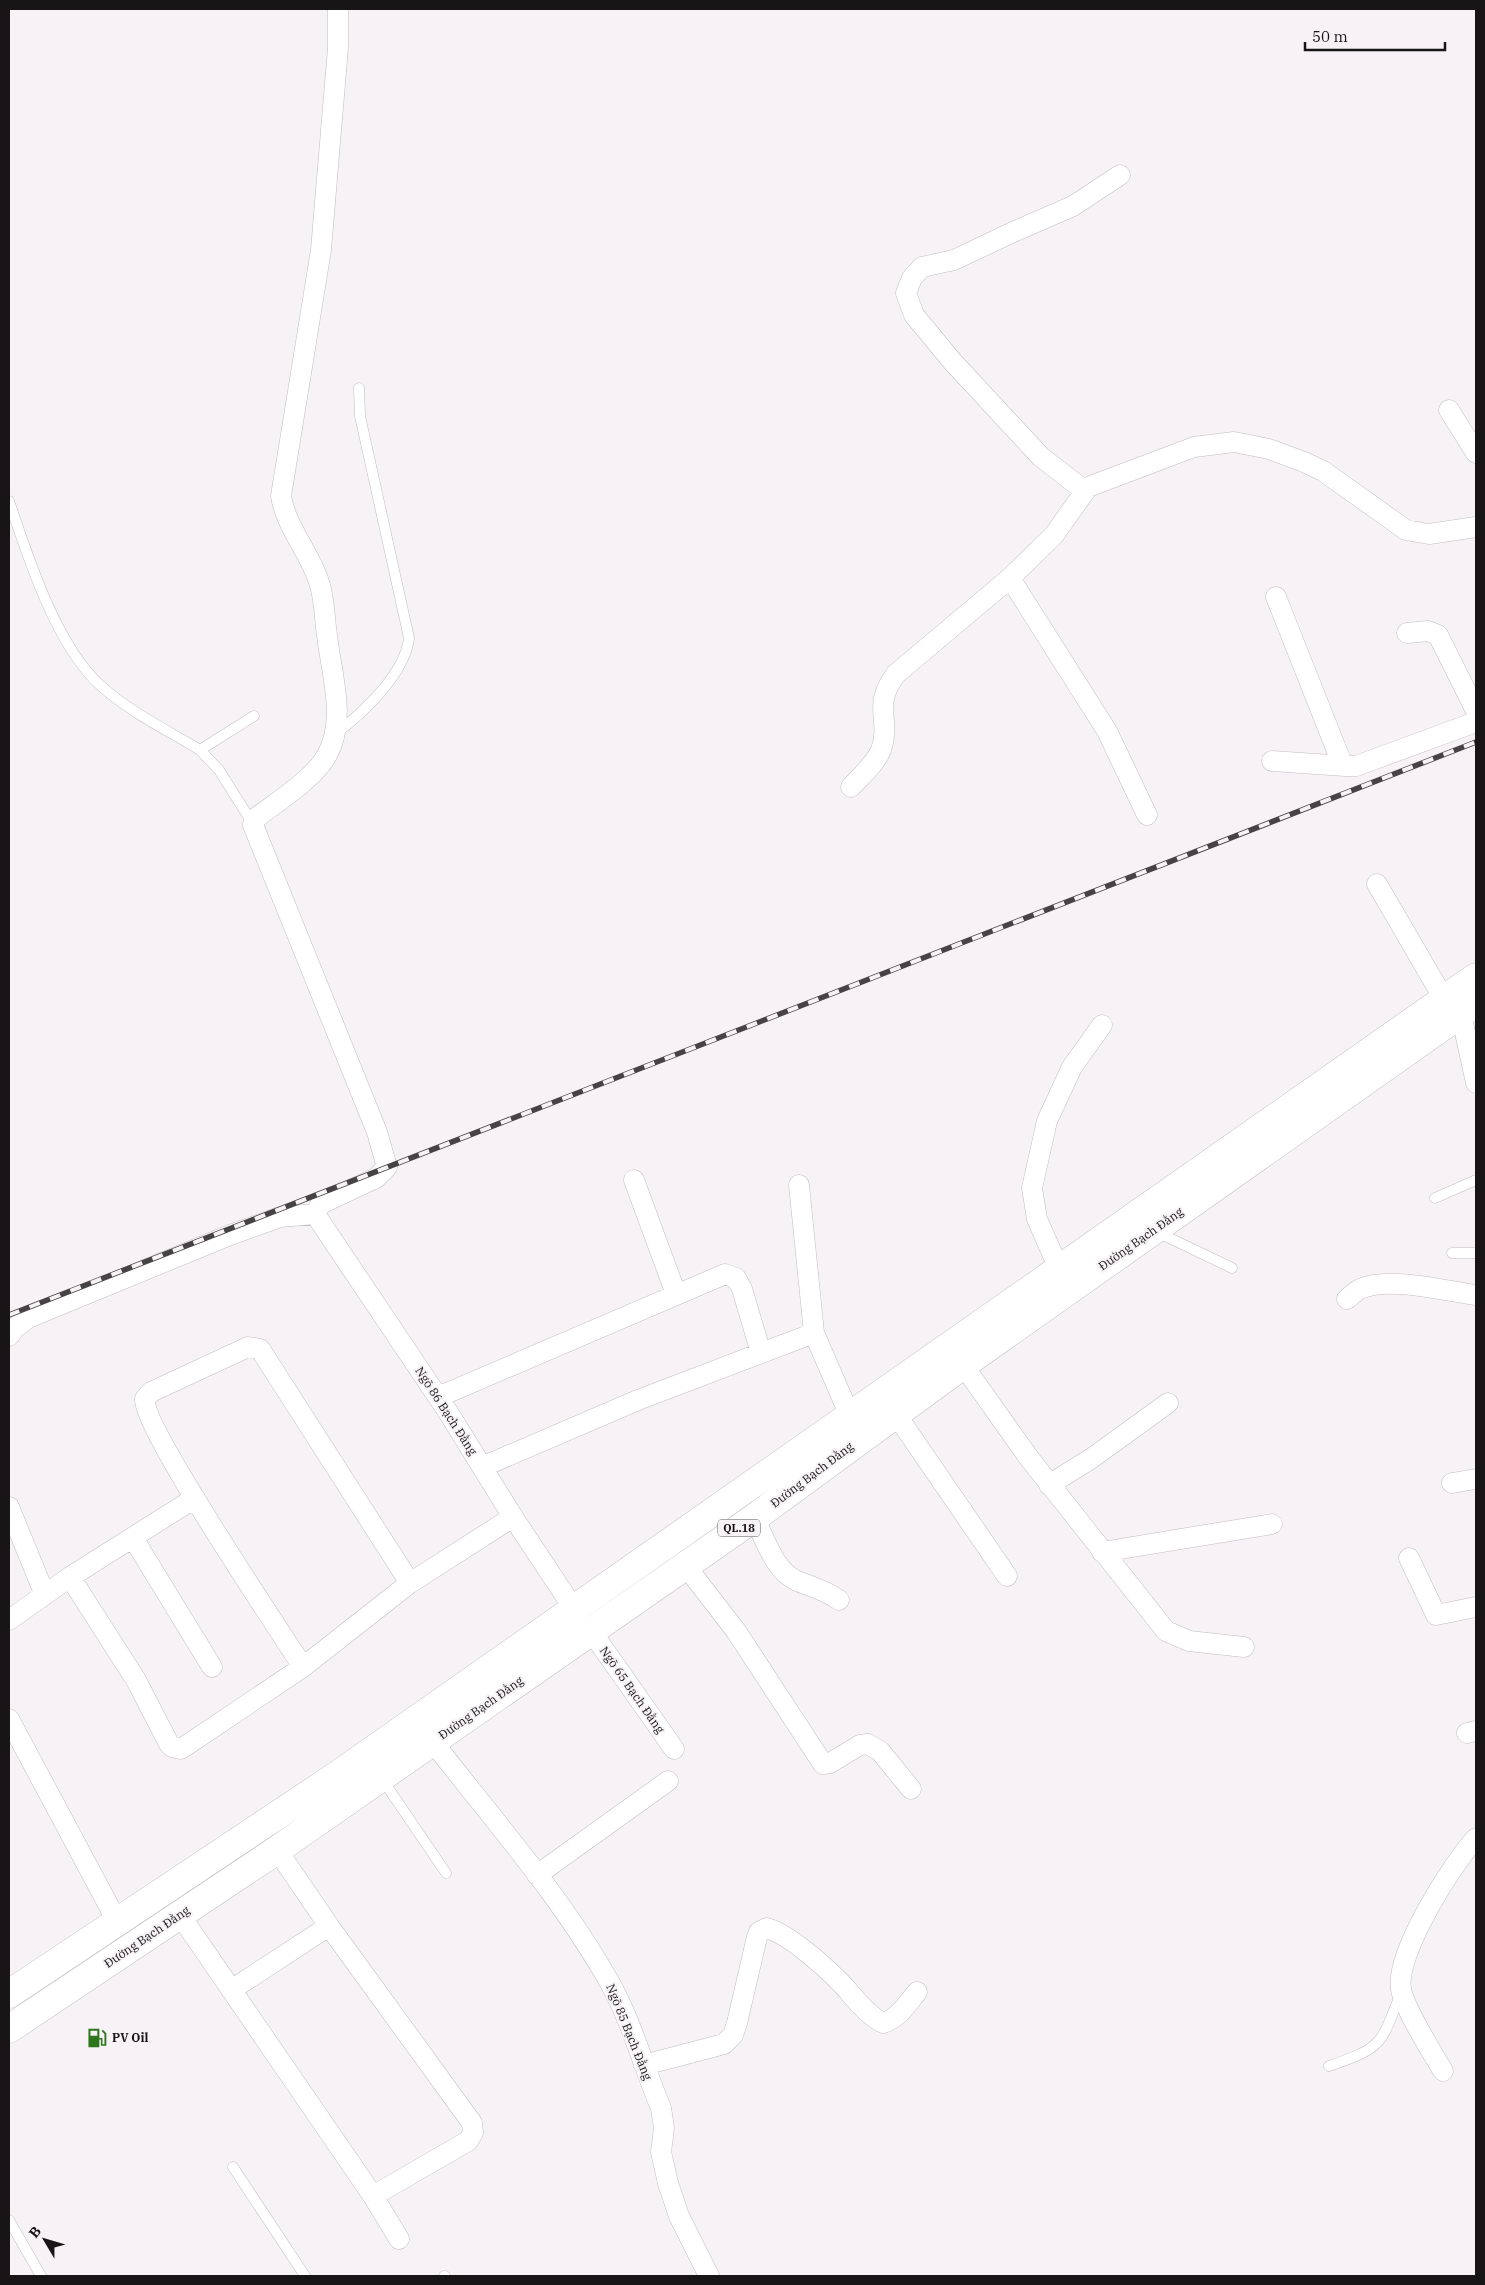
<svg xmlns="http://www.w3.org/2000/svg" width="1485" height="2285" viewBox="0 0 1485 2285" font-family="'IBM Plex Serif',serif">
<rect width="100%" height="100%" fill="#f6f2f5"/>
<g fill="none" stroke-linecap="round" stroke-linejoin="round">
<defs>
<path id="lane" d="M9,501c19,56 47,145 92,185 29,26 66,44 99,64l19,20 34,54
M335,734c28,-21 70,-60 74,-96l-49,-222 -1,-28
M200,750l54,-34
M1435,1198l41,-18
M1157,1232l75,36
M1452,1253h24
M382,1779l64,94
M1329,2066c55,-19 51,-21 72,-73
M233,2167l72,109
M9,2220l32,56
M444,2276h1"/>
<path id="street" d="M1449,410l27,43
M1085,491l-44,-34 -89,-96 -38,-46 -8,-22 6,-15 10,-11 32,-7 59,-28 60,-26 47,-31
M1276,597l65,164 4,5h11l120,-44
M1407,633l21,-2 10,4 38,76
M1272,761l73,5
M851,787c10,-11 24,-23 30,-37 11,-31 -10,-43 15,-76l114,-96
M1147,815l-40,-84 -97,-153 44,-43 34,-48 106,-40 40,-5 35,7 35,13 19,9 83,59 23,4 47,-7
M1377,884l67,115
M1461,1014l15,69
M634,1180l42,114
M799,1185l15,148 36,83
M315,1214l5,-9 5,-3 51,-24 11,-11 -10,-35 -124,-307 3,-7c22,-17 58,-39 71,-63 20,-36 4,-82 0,-120 -3,-19 -2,-38 -9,-56 -10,-29 -32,-52 -37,-83l40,-246 17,-202v-39
M315,1214l133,198 65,105 61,92
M1059,1269l-22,-50 -5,-31 15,-67 25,-54 30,-42
M1347,1299c4,-3 9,-8 13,-10 29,-13 85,2 116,6
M9,1336l6,-8 13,-10 202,-83 50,-18 35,-3
M963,1365l66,93 137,173 23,10 55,6
M438,1397l287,-123 11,4 6,11 19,64
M895,1413l112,163
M482,1467l156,-67 176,-67
M1452,1483l24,-4
M1049,1485l43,-27 76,-55
M9,1507l36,88
M754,1518c11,20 20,53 43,63 15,6 28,9 42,19
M133,1538l79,129
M1102,1552l170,-28
M1409,1558l27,57 40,-8
M685,1565l51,66 87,133 7,-1 30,-18 8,-1 12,7 31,38
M70,1577l66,103 33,64 3,3 9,2 122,-82 107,-84 103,-66
M9,1620l61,-43 125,-79
M591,1631l83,118
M303,1667c-24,-37 -161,-241 -158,-268l6,-7 97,-45 12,2 150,234
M9,1719l109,204
M1467,1733l9,-2
M433,1742c61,79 129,155 178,243 21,38 33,83 50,123l3,20 -3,24 7,31 11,33 30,60
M277,1850l52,76 143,197 1,10 -5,8 -95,55
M537,1875l131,-94
M180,1915l193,281 26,43
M231,1990l98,-64
M644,2065l80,-21 9,-9 4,-12 20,-86 2,-5 8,-4c23,7 57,38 74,55 13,14 25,31 42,40 15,-4 25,-20 34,-31
M1443,2071c-11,-19 -39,-63 -42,-82 -6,-35 51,-125 75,-151"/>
<path id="highway" d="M9,1994l324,-216 1143,-801
M9,2029l268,-179 477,-332 209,-153 513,-362"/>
</defs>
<use href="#lane" stroke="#c1bdc0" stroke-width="11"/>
<use href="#street" stroke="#c1bdc0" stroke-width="21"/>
<use href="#highway" stroke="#c1bdc0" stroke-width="29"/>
<use href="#lane" stroke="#fff" stroke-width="10"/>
<use href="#street" stroke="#fff" stroke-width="20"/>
<use href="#highway" stroke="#fff" stroke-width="28"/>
<defs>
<path id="rail" d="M9,1315l1467,-573"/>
</defs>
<use href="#rail" stroke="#454344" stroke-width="5.5"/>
<use href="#rail" stroke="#f6f2f5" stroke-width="4" stroke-dasharray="11" stroke-linecap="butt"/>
</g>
<defs>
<symbol id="fuel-bare" viewBox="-9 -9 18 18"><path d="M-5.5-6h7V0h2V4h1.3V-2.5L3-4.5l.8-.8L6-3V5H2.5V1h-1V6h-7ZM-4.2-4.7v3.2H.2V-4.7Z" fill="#2d761b" stroke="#f6f2f5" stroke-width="2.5" paint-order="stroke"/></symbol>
</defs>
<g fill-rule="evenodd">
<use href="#fuel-bare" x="83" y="2024" width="28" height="28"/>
</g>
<g text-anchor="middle" stroke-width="4" stroke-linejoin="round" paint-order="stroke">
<rect fill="#f6f2f5" stroke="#5a5759" stroke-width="1" x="718" y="1519.5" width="42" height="17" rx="4"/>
<g font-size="11" font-weight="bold" fill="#171516">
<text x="739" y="1532">QL.18</text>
</g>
<g font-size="12" fill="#171516" stroke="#f6f2f5">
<text transform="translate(1141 1239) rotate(-35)" y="4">Đường Bạch Đằng</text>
<text transform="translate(446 1411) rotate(57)" y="4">Ngõ 86 Bạch Đằng</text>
<text transform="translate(812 1475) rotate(-37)" y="4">Đường Bạch Đằng</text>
<text transform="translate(632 1690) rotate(55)" y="4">Ngõ 65 Bạch Đằng</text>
<text transform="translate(481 1708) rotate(-35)" y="4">Đường Bạch Đằng</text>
<text transform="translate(147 1937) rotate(-34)" y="4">Đường Bạch Đằng</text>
<text transform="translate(629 2032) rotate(68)" y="4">Ngõ 85 Bạch Đằng</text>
</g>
<g font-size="12" font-weight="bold" fill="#171516" stroke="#f6f2f5" text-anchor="start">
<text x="112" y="2042">PV Oil</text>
</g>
</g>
<rect width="1485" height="2285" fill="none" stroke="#171516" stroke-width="20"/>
<g transform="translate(45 2240) rotate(308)" stroke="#f6f2f5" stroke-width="4" paint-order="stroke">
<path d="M0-4L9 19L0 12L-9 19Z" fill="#171516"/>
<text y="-8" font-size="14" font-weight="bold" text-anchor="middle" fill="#171516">B</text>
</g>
<path d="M1305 42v8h140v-8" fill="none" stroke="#171516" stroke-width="2.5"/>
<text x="1312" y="42" font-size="15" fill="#171516" stroke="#f6f2f5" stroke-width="4" paint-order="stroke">50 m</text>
</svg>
